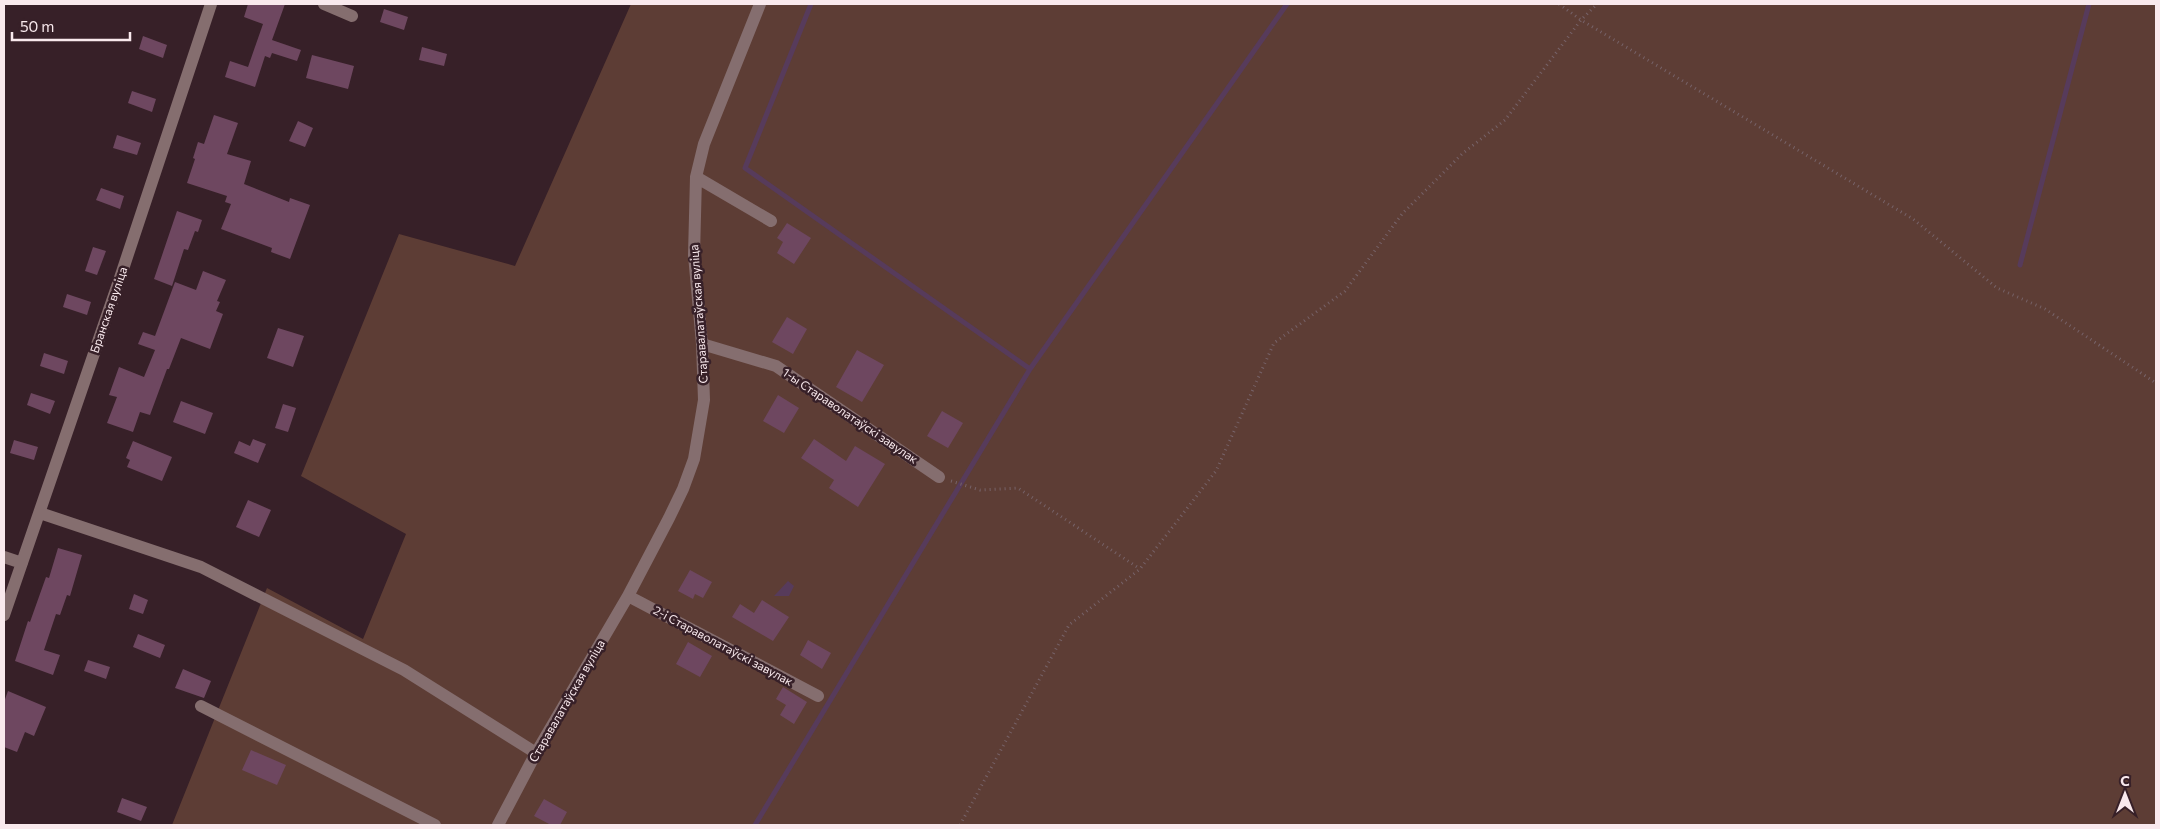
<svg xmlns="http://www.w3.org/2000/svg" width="2160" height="829" viewBox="0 0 2160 829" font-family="Commissioner,sans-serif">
<rect width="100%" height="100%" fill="#372028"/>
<path fill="#5d3d35" d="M631,4h1525v821h-1984l95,-237 96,51 43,-105 -105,-58 98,-242 116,32z"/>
<path fill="#573b5b" d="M788,581l6,5 -5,10h-15z"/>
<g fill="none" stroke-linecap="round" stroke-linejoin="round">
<path stroke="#573b5b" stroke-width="5" d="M811,4l-66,164 285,201
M2020,265l69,-261
M755,825l275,-456 257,-365"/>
</g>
<path fill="#6e4760" d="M248,4h37l-13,36 29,10 -4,11 -25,-8 -2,5 -5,-2 -10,31 -30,-10 5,-16 18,6 15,-43 -19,-7z
M384,9l24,8 -4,13 -24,-8z
M143,36l24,9 -4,13 -24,-9z
M422,47l25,7 -3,12 -25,-6z
M312,55l42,11 -6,23 -42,-11z
M132,91l24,8 -4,13 -24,-9z
M214,115l24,8 -11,31 24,7 -7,23 45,18 1,-4 20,7 -20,54 -19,-7 1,-4 -51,-19 10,-25 -6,-2 2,-6 -40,-13 8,-24 -2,-1 5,-16 6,2z
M298,121l15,7 -8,19 -16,-6z
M117,135l24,8 -4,12 -24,-7z
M101,188l23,8 -4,13 -24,-9z
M177,211l25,9 -4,12 -3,-1 -7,19 -4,-1 -12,37 -18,-7z
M787,223l24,15 -17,26 -17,-11 6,-11 -6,-4z
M93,247l13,4 -9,24 -12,-4z
M203,271l23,9 -9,21 3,1 -4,9 7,3 -13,35 -29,-11 -12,31h-2l-17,46 -10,-3 -7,20 -26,-9 10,-26 -8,-2 10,-28 25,10 11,-27 -17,-6 5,-12 12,4 20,-54 21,8z
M67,294l24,8 -4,13 -24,-8z
M787,317l20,12 -14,25 -21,-12z
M278,328l26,8 -11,31 -26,-9z
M857,350l27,15 -22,37 -26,-15z
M44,353l24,8 -4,13 -24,-8z
M31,393l24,8 -5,13 -23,-9z
M778,395l21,13 -15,25 -21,-12z
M181,401l32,12 -8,21 -32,-12z
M283,404l13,4 -8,24 -13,-4z
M942,411l21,12 -15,25 -21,-12z
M253,439l13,5 -8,19 -24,-10 5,-12 11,5z
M814,439l32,22 9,-15 30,18 -27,43 -29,-19 5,-8 -33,-22z
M14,440l24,7 -4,13 -24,-7z
M133,441l39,16 -10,24 -35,-14 3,-7 -4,-2z
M248,500l23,10 -12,27 -23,-10z
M58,548l24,7 -12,41 -3,-1 -7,20 -4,-1 -12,36 16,5 -7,20 -38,-14 13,-40 2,1 16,-45 3,1z
M690,570l22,12 -9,16 -8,-4 -2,5 -15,-8z
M134,594l14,6 -5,14 -14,-5z
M762,600l27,17 -16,24 -41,-24 8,-13 14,9z
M138,634l27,11 -5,13 -27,-11z
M808,640l23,13 -9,16 -22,-14z
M688,642l24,14 -12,21 -24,-13z
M88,660l22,7 -4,12 -22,-8z
M183,669l28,12 -7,17 -29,-10z
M783,687l24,15 -13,22 -14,-9 6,-10 -10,-6z
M8,691l38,16 -12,29 -9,-4 -8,20 -13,-5v-45z
M251,750l35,15 -9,20 -35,-15z
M122,798l25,9 -6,14 -24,-9z
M544,799l23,13 -7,13h-9l-17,-9z"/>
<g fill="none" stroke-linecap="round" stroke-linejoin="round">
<path stroke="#776369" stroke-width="3" stroke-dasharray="1 4" stroke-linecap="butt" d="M1559,4l22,16 332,199 84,69 48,21 111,74
M951,481l29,9 38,-2 122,81
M960,825l109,-200 71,-56 76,-98 58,-128 71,-52 57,-77 60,-60 43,-34 76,-100 16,-16"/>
<path stroke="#856e6f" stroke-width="12" d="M324,4l28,12
M696,177l75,44
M702,344l74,22 163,111
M40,513l161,54 203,103 132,83
M4,557l18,6
M628,596l190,100
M4,615l117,-340 90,-271
M201,706l234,119
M498,825l38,-72 92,-157 41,-78 14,-29 11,-30 10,-59 -2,-56 -8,-89 2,-78 8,-33 56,-140"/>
</g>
<g text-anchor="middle" stroke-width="5" stroke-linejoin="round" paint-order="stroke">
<g font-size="12" fill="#f9e9ed" stroke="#372028">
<text transform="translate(109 310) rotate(-71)" y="4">Бранская вуліца</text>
<text transform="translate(699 314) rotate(-94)" y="4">Старавалатаўская вуліца</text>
<text transform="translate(850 416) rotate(34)" y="4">1-ы Стараволатаўскі завулак</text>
<text transform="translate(723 646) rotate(28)" y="4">2-і Стараволатаўскі завулак</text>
<text transform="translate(567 701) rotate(-60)" y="4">Старавалатаўская вуліца</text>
</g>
</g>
<rect width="2160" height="829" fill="none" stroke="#f9e9ed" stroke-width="10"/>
<g transform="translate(2125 794)" stroke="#372028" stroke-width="4" paint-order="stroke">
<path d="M0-4L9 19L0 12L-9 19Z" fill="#f9e9ed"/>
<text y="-8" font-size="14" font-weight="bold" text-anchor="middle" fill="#f9e9ed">С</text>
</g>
<path d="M12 32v8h118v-8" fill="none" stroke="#f9e9ed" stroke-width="2.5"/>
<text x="20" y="32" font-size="15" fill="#f9e9ed" stroke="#372028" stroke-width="4" paint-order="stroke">50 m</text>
</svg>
